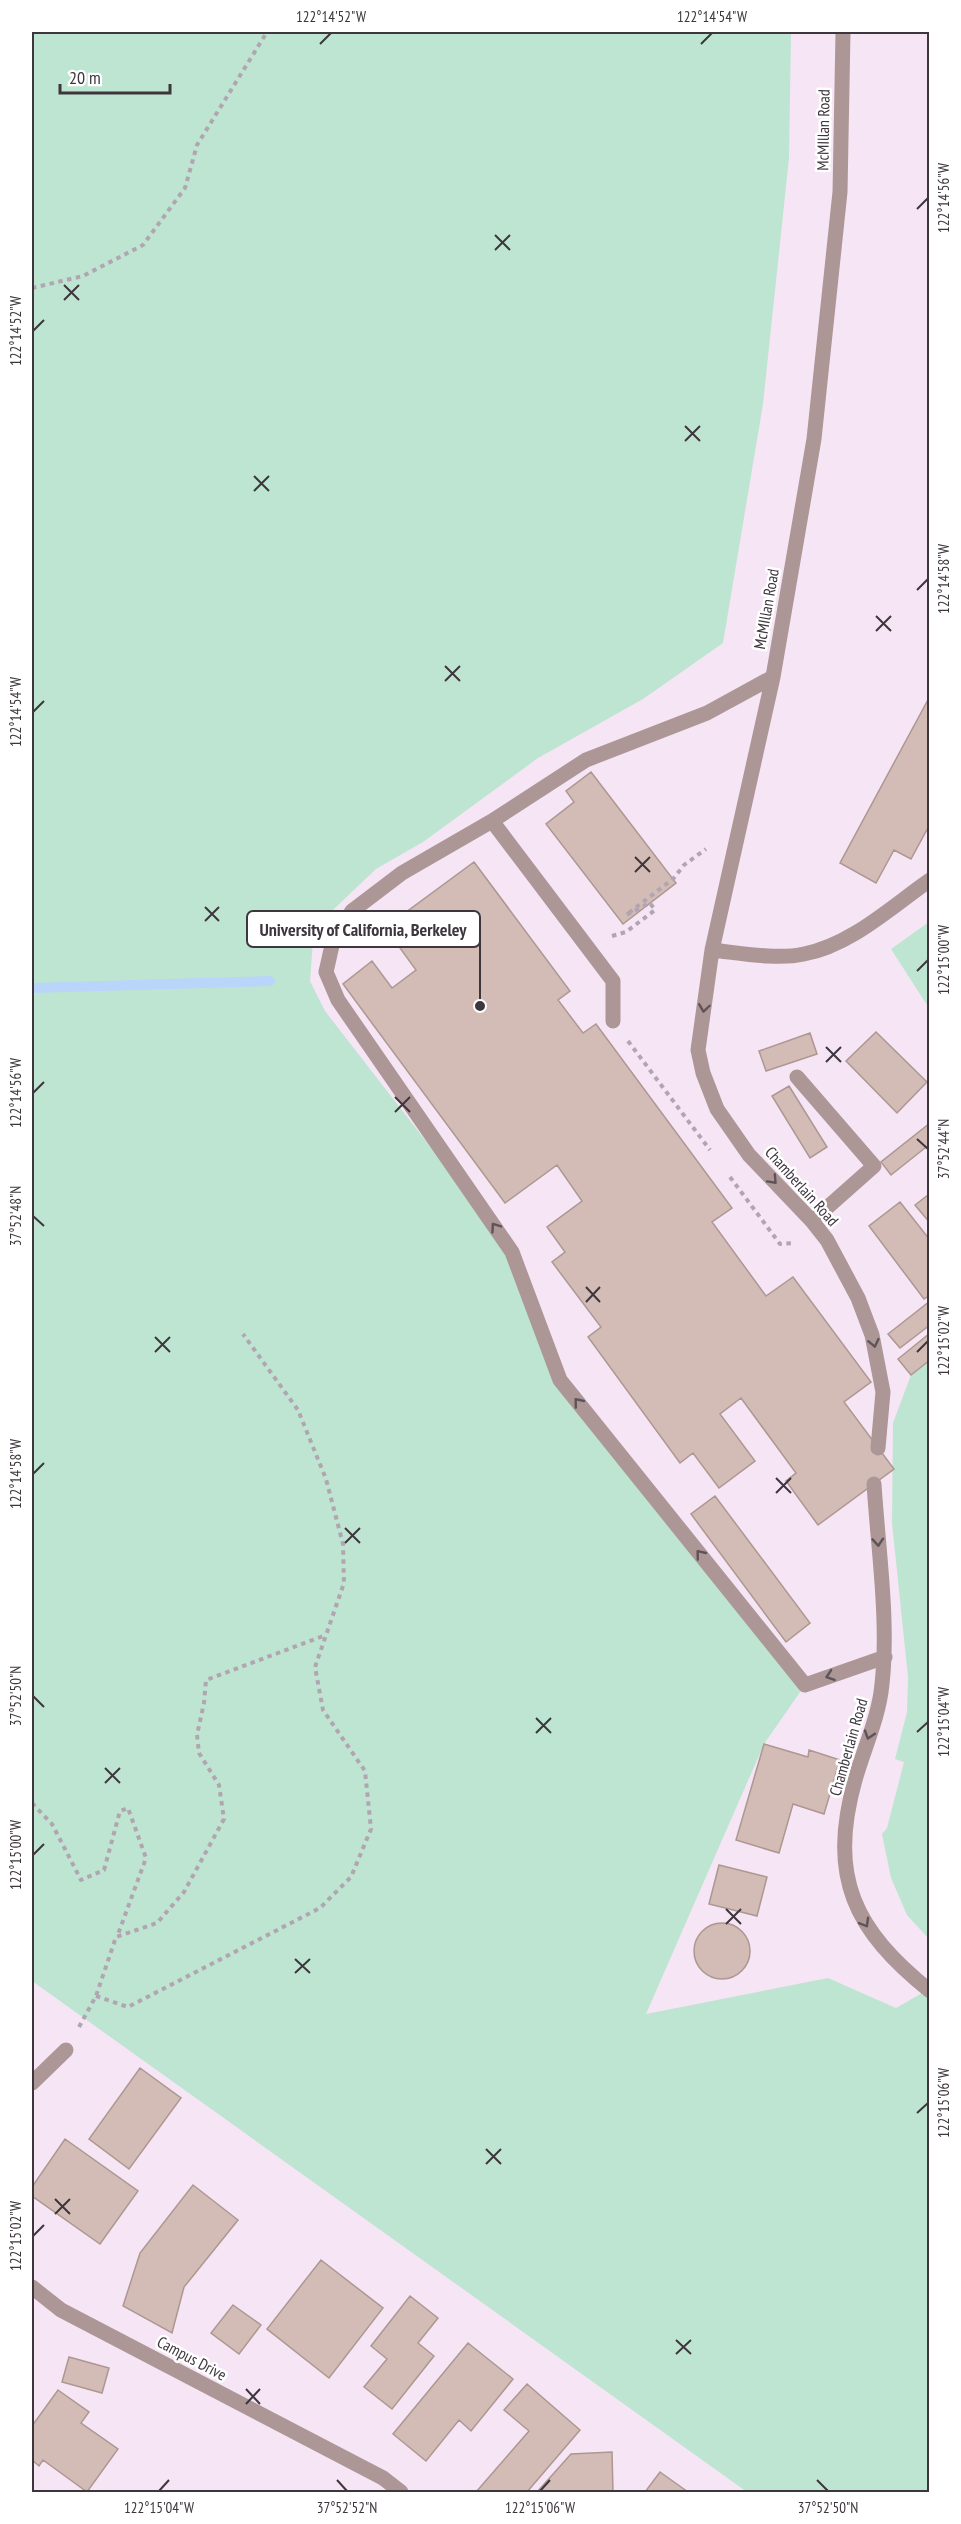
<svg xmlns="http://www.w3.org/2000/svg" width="961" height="2524" viewBox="0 0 961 2524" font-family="'PT Sans Narrow',sans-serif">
<rect width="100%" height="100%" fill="#f6e5f5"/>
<path fill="#bee5d1" d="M32,32h759l-2,126 -26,246 -40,239 -80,56 -105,59 -115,84 -47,27 -62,59 -4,53 15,30 187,241 48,128 245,305 -41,59 -118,270 182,-36 68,30 33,-19v503h-182l-715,-511z
M929,922v95l-2,-12 -36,-56z
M929,1360v579l-22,-24 -16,-37 -9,-44 5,-6 17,-66 -9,-3 12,-47 1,-35 -16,-154 1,-100 18,-48z"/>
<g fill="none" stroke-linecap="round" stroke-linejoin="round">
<path stroke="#b9d5f9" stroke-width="10" d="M32,988l238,-7"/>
</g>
<path fill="#d3bbb6" stroke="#ad9792" stroke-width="1.5" d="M930,696v128l-19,35 -17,-9 -18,33 -36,-20z
M591,772l85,111 -53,41 -77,-100 28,-22 -8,-11z
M474,862l96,129 -12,9 25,33 13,-9 136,184 -20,14 54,74 27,-19 78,105 -27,20 50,67 -76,56 -32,-44 10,-8 -55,-75 -21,16 35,47 -36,27 -26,-35 -13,10 -92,-126 13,-10 -49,-65 13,-10 -18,-25 35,-26 -25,-36 -52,38 -162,-219 29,-23 20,27 24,-18 -16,-22 24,-18 -15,-20z
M876,1032l51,50 -30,31 -51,-52z
M810,1033l7,21 -51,17 -7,-20z
M789,1086l38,61 -17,11 -38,-62z
M930,1123v21l-39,31 -10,-13z
M928,1195l2,2v26l-15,-18z
M900,1202l30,38v55l-6,4 -55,-73z
M930,1301v24l-30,23 -12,-14z
M930,1333v27l-19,15 -13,-16z
M715,1496l95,127 -24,19 -95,-128z
M764,1744l44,13 1,-7 31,10 -16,54 -31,-10 -14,49 -43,-13z
M719,1865l48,12 -10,39 -48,-12z
M694 1951a28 28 0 1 1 56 0a28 28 0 1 1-56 0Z
M140,2068l41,30 -52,71 -40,-30z
M65,2139l73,52 -38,53 -68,-48v-9z
M193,2185l45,35 -54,67 -12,46 -49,-27 17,-53z
M321,2260l62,48 -54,70 -62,-49z
M410,2296l28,22 -20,25 16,13 -42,53 -28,-22 23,-28 -16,-13z
M233,2305l28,20 -22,29 -28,-21z
M468,2343l45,36 -42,52 -12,-11 -33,41 -33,-27z
M69,2357l40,11 -7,25 -40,-11z
M527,2384l53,46 -53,62h-51l53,-61 -25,-21z
M58,2390l31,22 -8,11 37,26 -31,43 -44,-32 -4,6 -7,-6v-34z
M612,2452l1,40h-76l34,-38z
M660,2472l28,20h-43z"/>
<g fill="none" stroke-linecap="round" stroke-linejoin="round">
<path stroke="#b2a5b2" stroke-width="4" stroke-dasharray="4.5 4.5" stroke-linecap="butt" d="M32,288l51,-12 60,-31 42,-57 12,-43 70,-113
M612,936l14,-4 29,-22 -5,-7 -24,12 47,-36 11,-14 22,-16
M628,1041l82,109
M730,1177l50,67 15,-1
M32,1803l20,21 29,56 23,-10 16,-59 8,-3 18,50 -29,79
M96,1996l32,11 192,-99 31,-31 20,-48 -6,-58 -42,-61 -8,-43 29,-84 -1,-39 -17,-65 -28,-69 -55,-76
M79,2027l17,-31 20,-59 41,-14 27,-31 40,-73 -5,-34 -20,-32 -2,-18 7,-32 2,-23 120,-45"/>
<path stroke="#ac9696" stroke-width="15" d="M843,32l-3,160 -26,247 -41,238 -61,273c28,3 65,10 92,4 47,-9 87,-47 126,-74
M492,821l-90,52 -50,38 -19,30 -7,31 12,28 174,252 48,128 245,305 80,-28
M712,950l-14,100 5,23 14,36 32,46 63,66 15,19 31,58 14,37 11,57 -5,56
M613,1021v-40l-121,-160 94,-61 121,-47 66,-36
M797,1077l77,89 -62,55
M874,1484c4,64 15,137 8,200 -3,33 -18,64 -27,96 -27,97 -1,150 75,211"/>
<path stroke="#ac9696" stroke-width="15" d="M32,2083l34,-33
M32,2287l29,23 322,168 18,14"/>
</g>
<defs><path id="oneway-chevron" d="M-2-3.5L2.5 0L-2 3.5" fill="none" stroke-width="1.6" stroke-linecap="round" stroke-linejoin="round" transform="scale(1.5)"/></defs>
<g stroke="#5e5358">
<use href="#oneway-chevron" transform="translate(704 1008) rotate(98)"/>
<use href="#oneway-chevron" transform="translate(773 1180) rotate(47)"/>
<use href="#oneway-chevron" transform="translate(495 1227) rotate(-125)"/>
<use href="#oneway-chevron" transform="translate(874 1343) rotate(78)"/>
<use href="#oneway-chevron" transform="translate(578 1402) rotate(-129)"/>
<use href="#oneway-chevron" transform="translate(878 1542) rotate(86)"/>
<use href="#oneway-chevron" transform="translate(700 1554) rotate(-129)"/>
<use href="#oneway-chevron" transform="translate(830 1676) rotate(161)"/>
<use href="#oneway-chevron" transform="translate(869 1735) rotate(108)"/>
<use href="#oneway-chevron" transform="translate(865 1923) rotate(60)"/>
</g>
<path fill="none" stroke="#3d363d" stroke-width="2" d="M320,44l11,-11M701,44l11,-11M917,209l11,-11M495,235l15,15M495,250l15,-15M64,285l15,15M64,300l15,-15M33,331l11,-11M685,426l15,15M685,441l15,-15M254,476l15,15M254,491l15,-15M917,590l11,-11M876,616l15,15M876,631l15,-15M445,666l15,15M445,681l15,-15M33,712l11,-11M635,857l15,15M635,872l15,-15M205,907l14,14M205,921l14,-14M917,971l11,-11M826,1047l15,15M826,1062l15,-15M33,1093l11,-11M395,1097l15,15M395,1112l15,-15M917,1139l11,10M33,1216l11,10M586,1287l14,15M586,1302l14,-15M155,1337l15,15M155,1352l15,-15M917,1352l11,-11M33,1474l11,-11M776,1478l15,15M776,1493l15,-15M345,1528l15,15M345,1543l15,-15M33,1696l11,11M536,1718l15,15M917,1732l11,-10M536,1733l15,-15M105,1768l15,15M105,1783l15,-15M33,1855l11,-11M726,1909l15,15M726,1924l15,-15M295,1959l15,14M295,1973l15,-14M917,2113l11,-10M486,2149l15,15M486,2164l15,-15M55,2199l15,15M55,2214l15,-15M33,2236l11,-11M676,2340l15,14M676,2354l15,-14M246,2389l14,15M246,2404l14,-15M337,2480l10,11M817,2480l11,11M159,2491l10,-11M540,2491l10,-11"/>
<g text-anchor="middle" stroke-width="5" stroke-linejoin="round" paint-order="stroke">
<g font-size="16" fill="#3d363d" stroke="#fff">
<text transform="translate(823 130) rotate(-89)" y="6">McMIllan Road</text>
<text transform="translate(766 609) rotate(-80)" y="6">McMIllan Road</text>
<text transform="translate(802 1186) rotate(48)" y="6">Chamberlain Road</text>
<text transform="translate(848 1747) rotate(-74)" y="6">Chamberlain Road</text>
<text transform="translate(192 2358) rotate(28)" y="6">Campus Drive</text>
</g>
</g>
<path fill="none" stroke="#3d363d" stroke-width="2" d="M480 1006L480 929"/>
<circle fill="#3d363d" stroke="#fff" stroke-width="2" cx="480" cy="1006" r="6"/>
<rect fill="#fff" stroke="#3d363d" stroke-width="2" x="247" y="911" width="233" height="36" rx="6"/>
<g font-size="18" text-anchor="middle" font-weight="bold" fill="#3d363d">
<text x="363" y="936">University of California, Berkeley</text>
</g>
<rect width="961" height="2524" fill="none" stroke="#ffffff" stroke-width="66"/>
<path d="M60 84v9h110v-9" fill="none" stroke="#3d363d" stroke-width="3"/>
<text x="69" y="84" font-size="18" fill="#3d363d" stroke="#ffffff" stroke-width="4.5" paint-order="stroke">20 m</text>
<rect x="33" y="33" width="895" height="2458" fill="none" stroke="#3d363d" stroke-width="2"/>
<g font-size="15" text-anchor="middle" fill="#3d363d">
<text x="331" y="22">122°14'52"W</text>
<text x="712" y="22">122°14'54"W</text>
<text transform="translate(944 198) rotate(-90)" y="5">122°14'56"W</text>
<text transform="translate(16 331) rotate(-90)" y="5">122°14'52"W</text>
<text transform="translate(944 579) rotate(-90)" y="5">122°14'58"W</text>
<text transform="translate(16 712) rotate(-90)" y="5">122°14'54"W</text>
<text transform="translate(944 960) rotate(-90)" y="5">122°15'00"W</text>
<text transform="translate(16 1093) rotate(-90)" y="5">122°14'56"W</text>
<text transform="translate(944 1149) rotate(-90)" y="5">37°52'44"N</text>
<text transform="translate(16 1216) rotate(-90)" y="5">37°52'48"N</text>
<text transform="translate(944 1341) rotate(-90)" y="5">122°15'02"W</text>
<text transform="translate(16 1474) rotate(-90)" y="5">122°14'58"W</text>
<text transform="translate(16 1696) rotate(-90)" y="5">37°52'50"N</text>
<text transform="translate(944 1722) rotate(-90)" y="5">122°15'04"W</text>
<text transform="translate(16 1855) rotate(-90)" y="5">122°15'00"W</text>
<text transform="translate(944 2103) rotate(-90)" y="5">122°15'06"W</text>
<text transform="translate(16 2236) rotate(-90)" y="5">122°15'02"W</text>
<text x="159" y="2513">122°15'04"W</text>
<text x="347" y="2513">37°52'52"N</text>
<text x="540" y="2513">122°15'06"W</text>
<text x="828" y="2513">37°52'50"N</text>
</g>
</svg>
